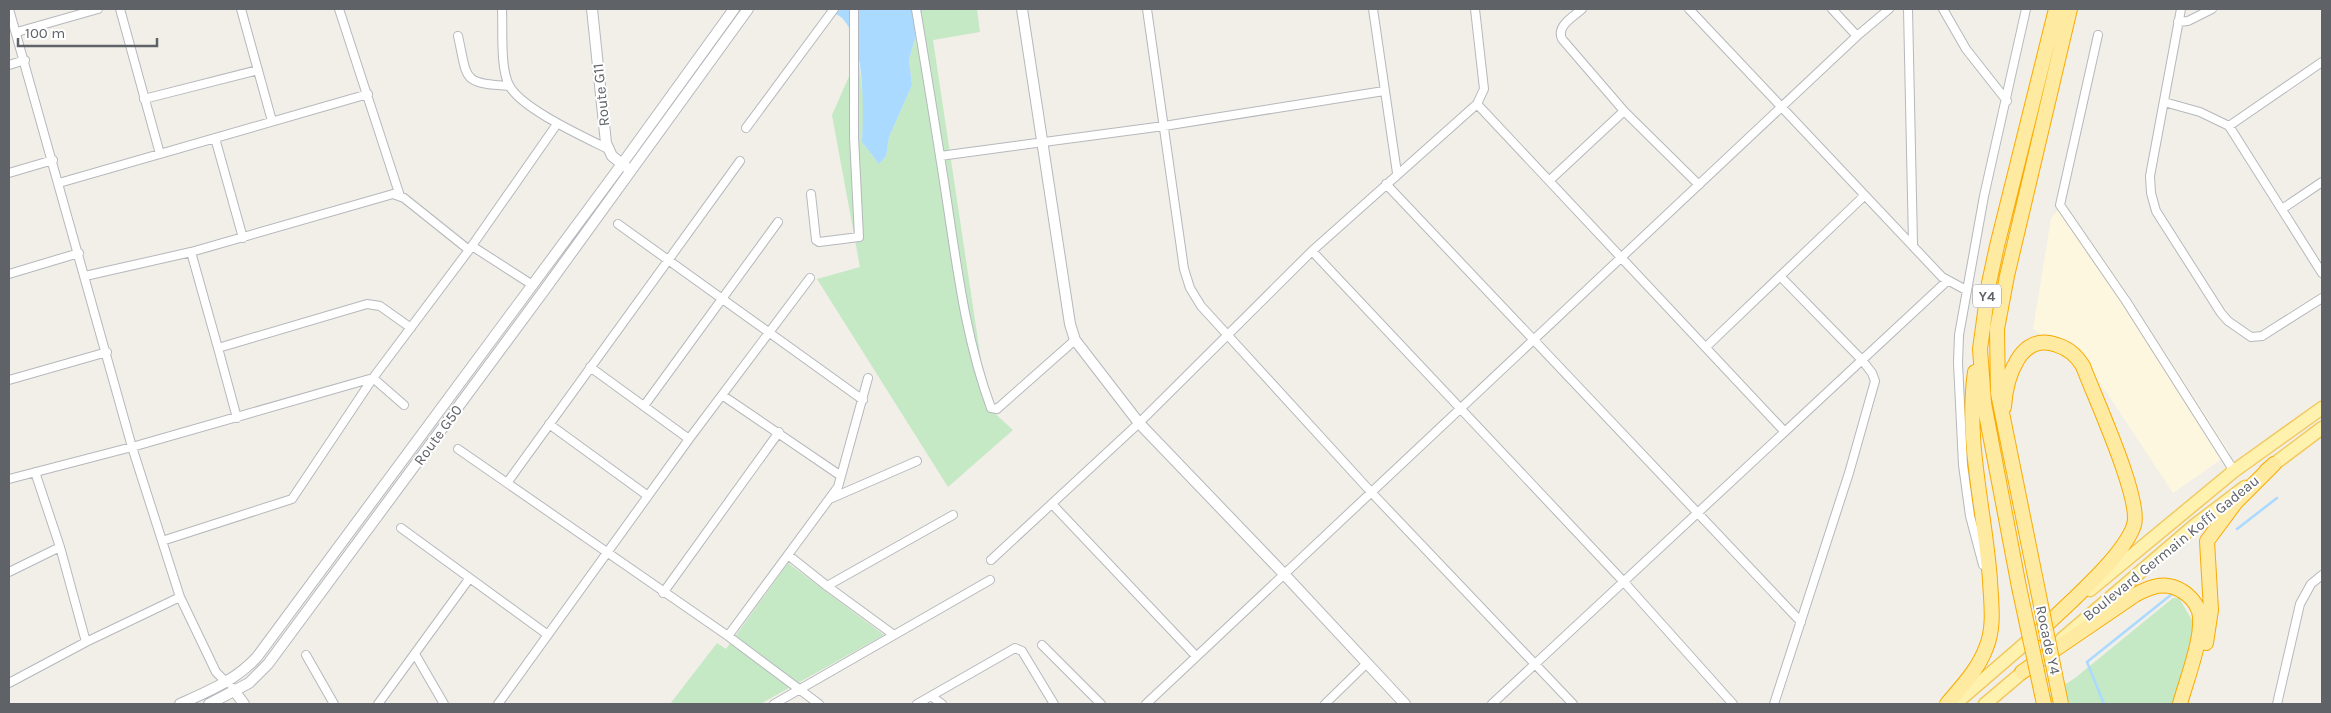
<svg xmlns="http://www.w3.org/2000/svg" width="2331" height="713" viewBox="0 0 2331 713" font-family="Karla,sans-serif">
<rect width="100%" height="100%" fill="#f1efe8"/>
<path fill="#fef7e0" d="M2064,202l54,77 112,174 -57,40 -99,-150 -18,-7 -15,-2 -8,-5 18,-110z"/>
<path fill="#c5e8c5" d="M923,9h54l3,23 -47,8 55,367 25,23 -65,57 -131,-208 43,-12 -28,-152 26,-59 6,47 -2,39 17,22 7,-8 3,-19 23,-52 -3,-25z
M788,563l96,72 -124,69h-90l47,-61 9,6z
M2173,598h6l24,41 -18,65h-149l39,-26z"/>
<path fill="#aadaff" d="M823,9h100l-14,51 3,25 -23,52 -3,19 -7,8 -17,-22c2,-31 3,-99 -19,-123 -4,-5 -14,-7 -20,-10z"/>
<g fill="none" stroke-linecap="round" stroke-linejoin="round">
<path stroke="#aadaff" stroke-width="2.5" d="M2237,529l40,-31
M2104,704l-17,-42 85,-68"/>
<defs>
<path id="minor" d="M9,9l123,438 48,150 36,75 11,11
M120,9l40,145
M241,9l31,112
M339,9l61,187
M502,9c1,20 -2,59 7,76 11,23 75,52 99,64
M916,9c11,66 22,132 32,199 10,67 19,135 43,200l6,1 78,-69
M1147,9l37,260 6,19 11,18 170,186 202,212
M1373,9l24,164
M1475,9l9,80 -7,15 307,327
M1582,9c-9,8 -26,17 -20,30l62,72 75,74
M1689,9l253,268 24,13
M1832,9l25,27
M1908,9l5,235
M1943,9l23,40 41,52
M2181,9l-31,167 1,17 5,18 65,102 7,8 23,16 11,-1 60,-38
M2178,22l10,-1 24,-12
M17,32l81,-23
M2098,35l-38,170 66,96 108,170
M458,36c10,44 3,47 51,50
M9,65l16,-5
M144,99l114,-29
M2164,102l36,10 29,14 93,147
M2229,126l93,-64
M746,128l88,-119
M215,138l28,100
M940,156l224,-30 220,-35
M9,173l44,-13
M1550,180l74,-69
M59,183l309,-89
M1386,184l415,438
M811,194l5,46 3,2 40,-5 -5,-100v-128
M2282,209l40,-27
M618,224l245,176
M472,246l59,38
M1312,251l311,330 110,123
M191,252l27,96 149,-44 13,2 31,22
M9,274l70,-21
M85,276l106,-24 202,-58 11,4 65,52
M1706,347l158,-151
M218,348l19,70
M590,367l99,72
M9,380l98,-28
M722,395l119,81
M644,406l134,-184
M549,424l99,72
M458,449l270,187 91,68
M35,472l25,75 26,95
M9,479l123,-32 241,-69 31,27
M507,483l233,-322
M832,498l85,-37
M1052,504l144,152
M401,528l147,107
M162,541l130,-42 81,-121 96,-128 88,-126
M788,555l39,31 67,49
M991,560l148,-137 173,-172 165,-147
M1983,565l-13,-49 -7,-51 -5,-102 1,-28 25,-139 42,-187
M9,572l51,-25
M827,586l126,-71
M663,593l116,-161
M728,636l110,-149 30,-109
M1042,645l59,59
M415,654l29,50
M306,655l28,49
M9,683l77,-41 94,-45
M931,696l11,8
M378,704l91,-125
M498,704l191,-265 121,-161
M774,704l216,-124
M917,704l98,-56 7,3 32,53
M1146,704l711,-668 32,-27
M1325,704l41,-40
M1492,704l455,-423
M1774,704l75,-231 26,-92 -3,-8 -10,-13 -82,-84
M2277,704l23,-100 11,-20 11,-9"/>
<path id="tertiary" d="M592,9l14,134 6,13 14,11
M1022,9l48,315 5,16 64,83 145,151 121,130
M233,689l11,15
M180,704c29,-13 56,-24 77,-47l365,-493 112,-155
M209,704l40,-21 19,-19 275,-372 205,-283"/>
<path id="primary" d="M2266,470l56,-42
M2090,590l144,-119 88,-63
M2062,639l133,-114 50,-38
M1955,704l81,-70
M1985,704l45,-38"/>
<path id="trunk" d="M2004,407c2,-29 16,-76 53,-62 12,4 19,10 26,21 11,30 59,133 51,159 -10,32 -71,83 -96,108
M2035,576l-37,-183 -1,-64 10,-53 63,-267
M2019,587l-35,-184 -4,-54 9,-66 8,-37 59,-237
M2206,643l5,-33 -4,-69 29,-39 38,-38
M2022,672l113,-77c16,-9 31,-14 47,-4 7,4 14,12 17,20 6,23 -13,70 -19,93
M1947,704c14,-17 31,-34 39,-56 9,-21 5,-45 4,-68 -5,-69 -25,-138 -15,-208"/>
</defs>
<use href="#minor" stroke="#b5b8bc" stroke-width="10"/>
<use href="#tertiary" stroke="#b5b8bc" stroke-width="12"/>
<use href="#primary" stroke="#f2c960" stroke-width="15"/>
<use href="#trunk" stroke="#f9ab00" stroke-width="16"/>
<use href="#minor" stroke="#fff" stroke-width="8"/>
<use href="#tertiary" stroke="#fff" stroke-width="10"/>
<use href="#primary" stroke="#fff2af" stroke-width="12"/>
<use href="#trunk" stroke="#feeaa1" stroke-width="14"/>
<defs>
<path id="trunk-bridge" d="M2035,576l26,128
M2019,587l25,117"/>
</defs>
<use href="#trunk-bridge" stroke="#f9ab00" stroke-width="16" stroke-linecap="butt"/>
<use href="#trunk-bridge" stroke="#feeaa1" stroke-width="14"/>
</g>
<g text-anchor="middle" stroke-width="4" stroke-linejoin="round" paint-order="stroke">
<rect fill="#fff" stroke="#8f9295" stroke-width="1" x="1973" y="284.5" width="28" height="23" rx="4"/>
<g font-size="14" font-weight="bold" fill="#5f6368">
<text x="1987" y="301">Y4</text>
</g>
<g font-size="15" fill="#5f6368" stroke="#fff">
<text transform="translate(601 95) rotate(-96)" y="5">Route G11</text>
<text transform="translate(438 435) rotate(-54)" y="5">Route G50</text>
<text transform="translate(2171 548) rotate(-39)" y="5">Boulevard Germain Koffi Gadeau</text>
<text transform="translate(2048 640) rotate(78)" y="5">Rocade Y4</text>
</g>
</g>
<rect width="2331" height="713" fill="none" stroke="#5f6368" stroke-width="20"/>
<path d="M18 38v8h139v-8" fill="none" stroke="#5f6368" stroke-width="2.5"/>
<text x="25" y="38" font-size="15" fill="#5f6368" stroke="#ffffff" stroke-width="4" paint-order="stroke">100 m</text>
</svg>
